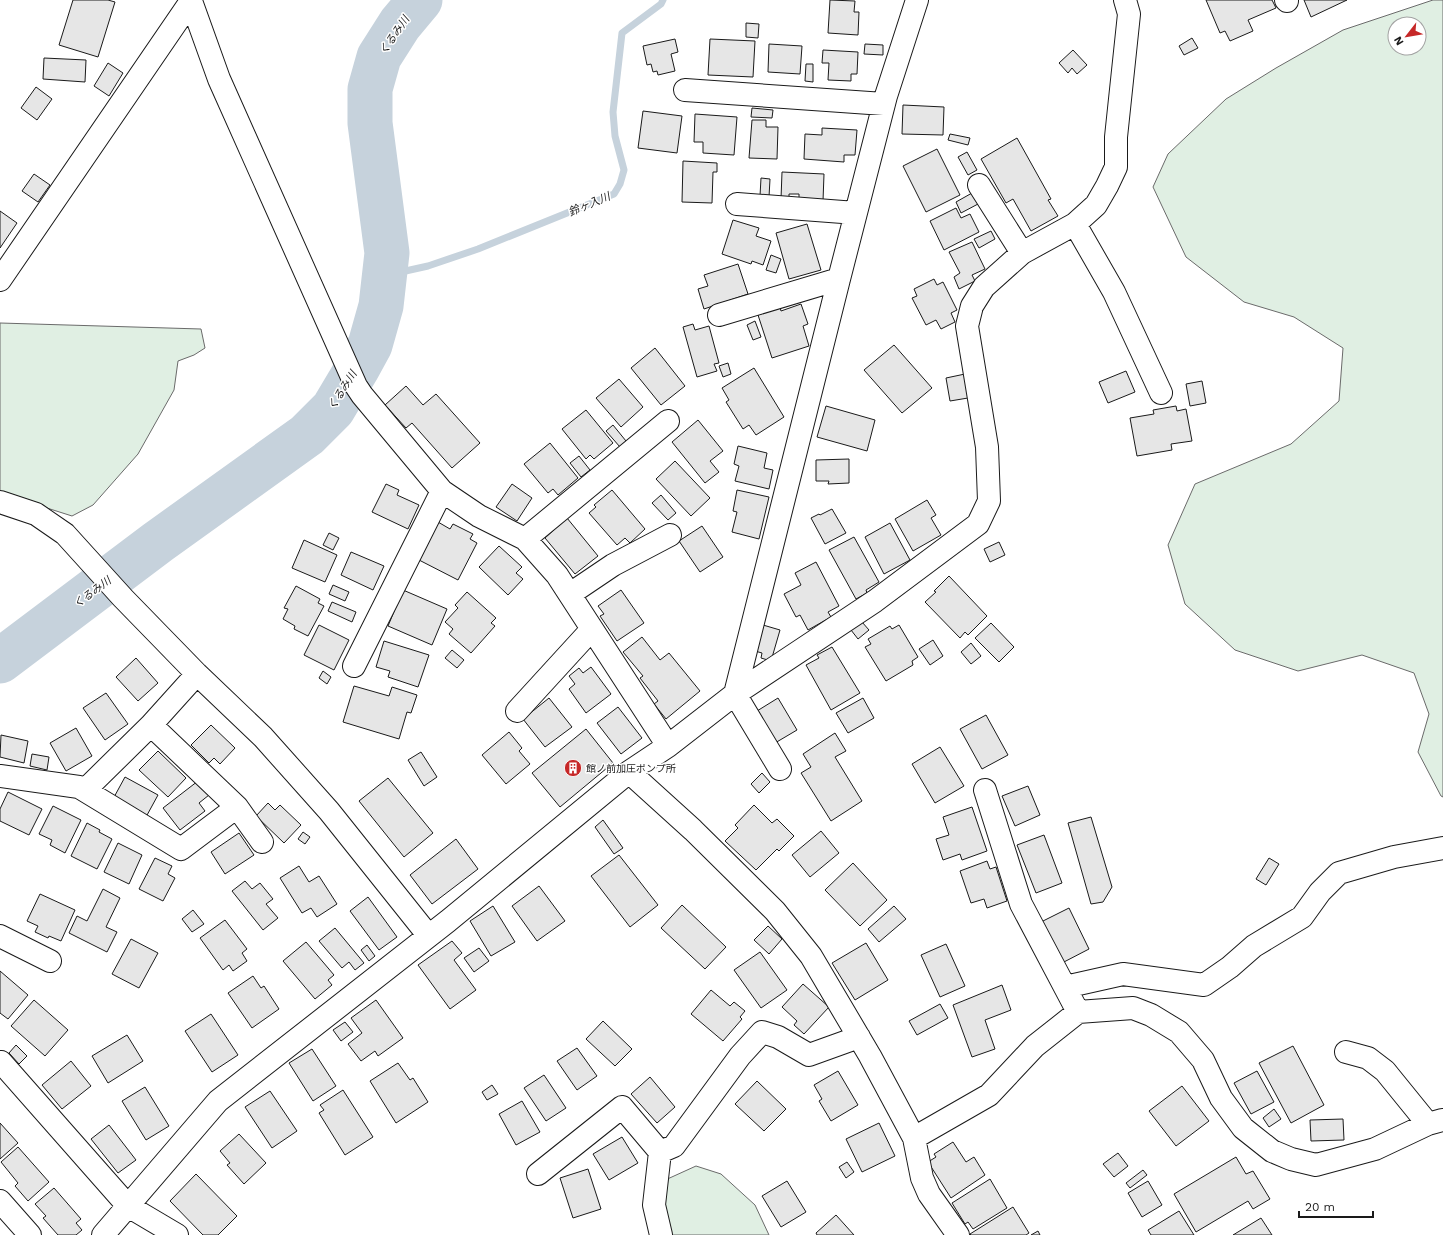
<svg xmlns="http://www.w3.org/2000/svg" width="1443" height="1235" viewBox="0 0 1443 1235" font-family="'Work Sans','Noto Sans JP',sans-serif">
<rect width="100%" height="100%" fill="#fff"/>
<path fill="#e0efe3" stroke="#6a6a6a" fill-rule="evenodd" d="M1433,0h10v797l-2,-1 -23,-44 11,-38 -15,-41 -52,-18 -64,16 -63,-21 -50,-46 -17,-59 27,-61 96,-40 48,-43 4,-53 -49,-31 -50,-15 -58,-45 -33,-70 15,-33 58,-55 50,-31 67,-38zM1395,24h24v24h-24z
M0,323l201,6 4,19 -11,7 -16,6 -4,29 -36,64 -45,51 -21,11 -72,-23z
M696,1166l25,8 34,31 14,30h-105l-1,-54z"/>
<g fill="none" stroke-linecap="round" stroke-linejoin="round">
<path stroke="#c6d2dc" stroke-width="7" d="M384,280l17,-8 27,-6 50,-17 136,-55 6,-10 4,-14 -9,-34 -2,-24 9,-79 39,-29 2,-4"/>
<path stroke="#c6d2dc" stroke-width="45" d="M0,661l158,-119 149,-107 26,-26 25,-42 12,-22 11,-39 6,-53 -17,-130v-34l9,-32 21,-33 20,-24"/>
</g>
<path fill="#e6e6e6" stroke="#1a1a1a" d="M73,0h35l7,2 -17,55 -39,-12z
M830,0l25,1 -1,11h5l-1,23 -30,-2z
M1206,0h66l4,8 -28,12 5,11 -23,10 -5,-10 -5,2z
M1304,0h43l-36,17z
M746,23l13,1 -1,14 -12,-1z
M1192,38l6,10 -14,7 -5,-9z
M675,39l3,13 -7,2 4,17 -17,4 -1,-4 -4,1 -2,-8 -4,1 -4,-19z
M710,39l45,2 -2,36 -45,-2z
M769,44l33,2 -2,28 -32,-2z
M865,44l18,1v10l-19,-1z
M823,50l35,2 -1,22h-6v7l-23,-1 1,-17h-7z
M1073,50l14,15 -10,9 -5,-6 -4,5 -9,-10z
M44,58l42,2 -1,22 -42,-3z
M108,63l15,10 -14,23 -15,-10z
M806,64h7v18l-8,-1z
M36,87l16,12 -15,21 -16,-12z
M903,105l41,2 -1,28 -41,-1z
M752,108l21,2 -1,8 -21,-1z
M643,111l39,5 -5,37 -39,-5z
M695,114l42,3 -3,38 -31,-2v-11h-9z
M752,120h14v7h12l-1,32 -28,-1z
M822,128l35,2 -2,25h-11v7l-40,-3 1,-25 17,1z
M950,134l20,4 -2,7 -20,-5z
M1017,138l34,61 -3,1 10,16 -27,15 -18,-32 -7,4 -25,-44z
M937,149l23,46 -34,17 -23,-46z
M967,152l10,18 -9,5 -10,-18z
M683,161l34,2v9h-4l-1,31 -30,-1z
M782,172l42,2 -1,27 -24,-1v-6h-10v5h-8z
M34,174l16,11 -12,17 -16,-11z
M761,178l9,1 -1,18 -9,-1z
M972,193l6,11 -17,9 -5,-11z
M956,208l5,10 9,-4 9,18 -35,18 -14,-29z
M0,211l17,12 -17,25z
M733,220l26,8 -3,8 15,5 -8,24 -11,-4 -1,3 -29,-10z
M807,224l14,46 -32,9 -13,-46z
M991,231l4,8 -16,9 -5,-9z
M972,242l13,27 -13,6 3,6 -16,8 -5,-12 6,-4 -11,-21z
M771,255l10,4 -5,14 -10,-3z
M738,264l10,30 -44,15 -6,-20 10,-3 -4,-11z
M934,279l3,6 6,-3 14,28 -6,3 4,9 -14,7 -5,-9 -10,5 -14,-27 5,-2 -3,-7z
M801,304l7,20 -5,2 6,20 -37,12 -14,-43 22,-8 1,4z
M755,321l6,16 -8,3 -6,-15z
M693,324l2,6 14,-4 10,37 -5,1 3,7 -20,6 -14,-50z
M894,345l38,43 -30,25 -38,-43z
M655,348l30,38 -24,19 -30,-37z
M728,363l3,11 -8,3 -4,-11z
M754,368l30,49 -28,18 -7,-10 -6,4 -17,-27 3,-2 -7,-12z
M1126,371l9,21 -27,11 -9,-21z
M965,374l3,24 -18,3 -4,-23z
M619,379l24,28 -22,20 -25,-29z
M1202,381l4,22 -16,3 -4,-22z
M406,386l17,19 13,-11 44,49 -28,25 -40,-45 -6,5 -21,-23z
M826,406l49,14 -8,31 -50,-14z
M1176,406l1,5 9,-2 6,32 -21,3 1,6 -35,6 -7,-38 24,-4 -1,-4z
M586,410l27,33 -19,16 -4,-4 -4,4 -24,-30z
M698,420l25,31 -13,10 9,11 -14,11 -33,-41z
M613,425l13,16 -6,6 -14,-16z
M550,443l28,35 -20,17 -5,-6 -5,4 -24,-29z
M738,446l29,7 -3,15 9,2 -4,19 -34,-8 4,-15 -5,-2z
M579,456l11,14 -9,7 -11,-14z
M849,459v24l-21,1 1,-3h-13v-21z
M675,461l35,37 -19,18 -35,-37z
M386,484l13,6 -2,5 22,10 -11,24 -36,-17z
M512,484l20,14 -15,23 -21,-14z
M612,490l33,39 -15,14 -5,-5 -8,7 -28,-32 7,-6 -2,-2z
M737,490l32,7 -10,42 -27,-7 5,-20 -4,-1z
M661,495l15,18 -8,7 -16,-17z
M927,500l9,15 -5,3 10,17 -28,16 -18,-32z
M832,509l14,24 -21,11 -14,-26 8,-4 1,1z
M567,518l31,38 -23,18 -30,-36z
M438,522l12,7 3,-5 20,10 -3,5 7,4 -19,37 -39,-20z
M890,523l20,37 -26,14 -19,-37z
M702,526l21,31 -23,15 -21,-31z
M329,533l10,5 -6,12 -10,-5z
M854,537l25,45 -13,8 1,3 -11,6 -27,-49z
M304,540l33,15 -12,27 -33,-14z
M999,542l6,13 -15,7 -6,-13z
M499,546l23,21 -6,6 7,6 -15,16 -29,-28z
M351,552l33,14 -11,24 -32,-15z
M816,562l23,44 -11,6 3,5 -23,13 -8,-15 -4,2 -12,-23 17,-9 -6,-12z
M949,576l38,40 -19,19 -3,-3 -5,6 -35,-36 11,-10 -2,-1z
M333,585l16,7 -4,9 -16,-7z
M296,586l24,13 -2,4 6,3 -16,30 -14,-7 1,-3 -12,-7 5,-10 -4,-1z
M403,590l44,19 -15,36 -44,-19z
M621,590l23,33 -27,18 -17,-25 4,-2 -6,-8z
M467,592l29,26 -5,5 4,3 -24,27 -22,-19 4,-5 -8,-7 13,-14 -3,-3z
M332,602l24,10 -4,10 -24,-11z
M862,622l7,8 -11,9 -7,-9z
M991,623l23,24 -15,15 -24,-24z
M319,625l30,15 -15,30 -30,-15z
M763,625l17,5 -9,31 -10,-3 1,-5 -7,-2z
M899,625l19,32 -6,4 1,4 -27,16 -21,-34 6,-3 -3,-5 22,-13 2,3z
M642,637l18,23 9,-7 31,38 -34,28 -12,-15 4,-3 -18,-23 3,-2 -20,-24z
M933,640l10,16 -13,9 -11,-16z
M384,641l45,14 -11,32 -30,-10 2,-6 -14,-4z
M971,643l10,13 -10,8 -10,-12z
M832,647l28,46 -29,17 -25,-45 13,-7 -2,-3z
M452,650l12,10 -7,8 -12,-10z
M136,658l22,25 -20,18 -22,-24z
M591,667l20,27 -25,19 -17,-24 6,-5 -6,-8 10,-8 4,5z
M323,671l8,6 -4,7 -8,-6z
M354,686l35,10 3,-9 25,8 -6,18 -4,-1 -8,27 -56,-17z
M106,693l22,31 -23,16 -22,-32z
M549,698l23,29 -27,20 -22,-28z
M778,698l19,32 -22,13 -18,-32z
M863,698l11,20 -26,15 -12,-20z
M618,707l24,31 -21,16 -24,-31z
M986,715l22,40 -26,14 -22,-40z
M211,725l24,23 -15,16 -6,-6 -5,5 -18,-18z
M76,728l16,28 -26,15 -16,-28z
M586,729l27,34 -53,44 -28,-34z
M509,732l13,16 -3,3 11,13 -24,20 -24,-29z
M835,733l11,18 -11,6 27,44 -31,20 -30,-48 10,-6 -8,-13z
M1,735l27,6 -4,22 -24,-6z
M940,747l24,39 -29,17 -23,-39z
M158,751l28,27 -18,19 -29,-27z
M421,752l16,25 -13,9 -16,-26z
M32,754l17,3 -2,13 -17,-4z
M762,773l8,9 -11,11 -8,-9z
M125,777l33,18 -12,22 -33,-18z
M388,778l45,55 -29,24 -45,-56z
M198,781l11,14 -10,8 6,8 -25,19 -17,-22z
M1028,786l12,29 -25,11 -13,-30z
M8,792l34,17 -13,26 -29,-14v-12z
M268,803l7,7 5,-5 21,20 -17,18 -28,-27z
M754,805l18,18 5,-4 17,17 -15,15 -2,-2 -21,21 -31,-29 13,-13 -3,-3z
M53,806l28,14 -16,33 -15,-8 2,-5 -13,-6z
M972,807l15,44 -25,9 -2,-6 -17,6 -7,-21 13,-4 -6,-18z
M1091,817l21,70 -9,15 -12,2 -23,-81z
M603,820l20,28 -9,6 -19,-27z
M87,823l13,7 -1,2 13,7 -15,30 -26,-13z
M821,831l18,22 -29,24 -18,-22z
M303,832l7,5 -5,7 -7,-5z
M239,833l15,22 -29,19 -14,-22z
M1044,835l18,48 -26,10 -19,-48z
M456,839l22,30 -46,35 -22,-29z
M118,843l24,12 -13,29 -25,-12z
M619,855l39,50 -28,22 -39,-51z
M155,858l17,8 -4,8 7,4 -12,23 -24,-12z
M1269,858l10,6 -13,21 -10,-6z
M987,861l3,8 6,-2 11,34 -20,7 -3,-9 -13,4 -11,-32z
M853,863l34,37 -27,26 -35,-36z
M299,866l10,16 10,-6 18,28 -20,13 -6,-9 -9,5 -22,-35z
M245,881l7,8 8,-6 13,16 -7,5 12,14 -15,12 -31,-39z
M539,886l26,35 -28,20 -25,-35z
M103,889l17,9 -14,29 11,5 -10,20 -38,-19 8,-17 10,5z
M40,894l35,16 -14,31 -12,-5 -1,2 -13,-6 3,-6 -11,-5z
M368,897l29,40 -18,13 -29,-39z
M682,905l44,42 -21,22 -44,-41z
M493,906l22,36 -24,14 -21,-35z
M894,906l12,13 -27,23 -11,-13z
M1069,908l20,41 -27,14 -21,-41z
M193,910l11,14 -12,8 -10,-13z
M225,920l22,29 -5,4 5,8 -14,10 -4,-6 -6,5 -23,-32z
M768,926l14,13 -13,15 -15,-14z
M335,928l29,35 -9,7 -6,-8 -7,6 -23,-27z
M131,939l27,14 -19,35 -27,-14z
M452,941l10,12 -8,7 22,30 -26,19 -32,-44z
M306,942l28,33 -6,5 4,5 -17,14 -32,-38z
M866,943l22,37 -33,20 -23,-37z
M946,944l19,42 -25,11 -19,-42z
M367,945l8,11 -6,5 -8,-11z
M479,948l10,13 -15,11 -10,-14z
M760,952l27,38 -26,18 -27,-38z
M0,971l28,24 -20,24 -8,-6z
M253,976l8,12 3,-2 15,23 -27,19 -24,-35z
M803,984l26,23 -25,27 -10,-9 3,-4 -15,-14z
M1002,985l9,25 -26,10 10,29 -23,8 -19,-52z
M711,990l19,16 4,-4 11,9 -5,6 2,2 -19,22 -32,-27z
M34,1000l34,30 -23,26 -34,-30z
M376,1000l27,38 -25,18 -3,-5 -14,10 -13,-17 14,-11 -11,-15z
M940,1004l8,14 -31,17 -8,-14z
M211,1014l27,41 -26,17 -27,-41z
M603,1021l29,28 -17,17 -29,-27z
M345,1022l8,10 -12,9 -8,-11z
M127,1035l16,26 -35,22 -16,-27z
M16,1045l11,11 -8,8 -10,-11z
M1293,1046l31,59 -33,18 -32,-60z
M577,1048l20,28 -20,14 -20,-29z
M312,1049l24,37 -23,15 -24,-38z
M71,1061l20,25 -29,23 -20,-24z
M398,1063l12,17 3,-2 15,24 -32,21 -26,-42z
M838,1071l20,34 -27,16 -12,-20 3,-2 -8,-14z
M1257,1071l17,31 -23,12 -17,-31z
M544,1075l22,33 -20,13 -22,-33z
M650,1077l25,30 -18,16 -26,-29z
M757,1081l29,28 -22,22 -29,-27z
M492,1085l6,9 -11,6 -5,-8z
M1182,1086l27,35 -33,25 -27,-35z
M145,1087l24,39 -23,14 -24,-39z
M343,1090l30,47 -28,18 -26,-42 5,-3 -4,-5z
M270,1091l27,40 -25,17 -27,-41z
M522,1101l18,31 -24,13 -17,-31z
M1274,1109l7,10 -12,8 -6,-9z
M1343,1119l1,21 -33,1 -1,-21z
M0,1123l18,20 -18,16z
M879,1123l16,33 -33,16 -16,-33z
M109,1125l27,35 -18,13 -27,-34z
M239,1134l27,29 -22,21 -17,-19 3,-2 -10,-12z
M622,1137l16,26 -29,17 -16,-26z
M953,1142l13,20 8,-5 11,18 -34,23 -23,-36 8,-5 -2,-3z
M18,1147l31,35 -21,19 -13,-15 3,-3 -17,-21z
M1118,1153l10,13 -14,11 -11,-13z
M1236,1157l10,17 7,-3 17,28 -17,10 -5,-8 -52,31 -22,-38z
M847,1162l7,10 -8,6 -7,-11z
M588,1169l13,40 -28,9 -13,-40z
M1143,1170l4,5 -17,13 -4,-5z
M196,1174l41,42 -19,19h-15l-33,-34z
M990,1179l17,29 -34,21 -5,-7 -3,2 -13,-21z
M787,1181l19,31 -25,15 -19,-31z
M1148,1181l14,24 -20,12 -14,-24z
M54,1188l27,31 -5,4 6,7 -6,5h-18l-15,-17 3,-2 -11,-12z
M1013,1207l16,26 -3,2h-55l-1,-1z
M1179,1211l15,24h-43l-3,-5z
M836,1215l18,20h-37l-1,-2z
M1261,1218l11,17h-39z
M1038,1231l2,4h-9z"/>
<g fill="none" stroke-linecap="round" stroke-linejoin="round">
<defs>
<path id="minor" d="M1286,0l1,1
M685,90l199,14
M979,185l43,68
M737,204l119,9
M1075,224l39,68 47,101
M0,280l191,-279 28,78 137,307 6,9 80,96 -88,175
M719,315l120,-36
M442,491l37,25 46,23 32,36 111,171
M0,502l36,12 29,20 58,64 74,76 66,63 66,74 99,124
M525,539l143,-118
M570,594l43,-29 57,-30
M517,711l75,-82
M151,725l86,82 25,35
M780,769l-45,-75 104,-415 47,-183 31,-96
M629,772l64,58 82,81 36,45 59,100 44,82 8,40 7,16 29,41
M0,776l79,11 102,62 56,-42
M85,790l66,-65 46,-51
M0,936l50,25
M1065,987l58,-13 81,11 26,-18 24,-21 48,-29 18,-25 19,-19 55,-16 49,-9
M1078,1012l55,-4 18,7 28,17 24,28 18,38 22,30 29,23 19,8 25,6 59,-16 53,-25
M1346,1052l22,6 17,13 43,53 14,-4
M1,1062l127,144 49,29
M914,1138l75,-43 46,-49 43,-34 -57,-108 -36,-114
M660,1152l-6,53 7,30
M538,1174l84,-67 38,45 14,-6 66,-90 22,-24 16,5 31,18 50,-18
M0,1201l30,34
M103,1235l115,-134 230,-180 181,-149 39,-26 67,-52 140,-93 103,-77 11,-23 -2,-54 -20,-121 5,-20 12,-19 38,-34 53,-29 21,-19 11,-19 9,-19v-30l13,-123 -4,-14"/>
</defs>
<use href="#minor" stroke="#1a1a1a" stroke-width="24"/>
<use href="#minor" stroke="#fff" stroke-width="22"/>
</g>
<defs>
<symbol id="building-disc" viewBox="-11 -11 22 22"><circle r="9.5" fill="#c62828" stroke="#fff"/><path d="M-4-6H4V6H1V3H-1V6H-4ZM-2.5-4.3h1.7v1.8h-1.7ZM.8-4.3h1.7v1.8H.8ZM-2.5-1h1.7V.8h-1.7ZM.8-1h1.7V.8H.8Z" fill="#fff"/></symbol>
</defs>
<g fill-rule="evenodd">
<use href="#building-disc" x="563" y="758" width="20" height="20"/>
</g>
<g text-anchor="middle" stroke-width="3" stroke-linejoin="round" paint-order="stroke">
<g font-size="10" fill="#1a1a1a" stroke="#fff" text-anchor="start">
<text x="586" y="772">館ノ前加圧ポンプ所</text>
</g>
<g font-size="11" font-style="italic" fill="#1a1a1a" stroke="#fff">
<text transform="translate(394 35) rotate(-56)" y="4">くるみ川</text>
<text transform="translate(589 204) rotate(-23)" y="4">鈴ヶ入川</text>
<text transform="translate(342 390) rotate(-58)" y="4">くるみ川</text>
<text transform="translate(92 592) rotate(-37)" y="4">くるみ川</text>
</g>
</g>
<g transform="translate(1407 36) rotate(239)"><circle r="19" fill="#ffffff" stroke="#a3a3a3"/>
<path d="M0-3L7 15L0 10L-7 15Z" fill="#c62828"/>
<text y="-6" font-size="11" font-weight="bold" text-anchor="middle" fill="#1a1a1a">N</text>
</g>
<path d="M1299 1211v6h74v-6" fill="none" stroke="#1a1a1a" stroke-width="2"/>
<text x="1305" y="1211" font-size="12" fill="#1a1a1a" stroke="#ffffff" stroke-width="3" paint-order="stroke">20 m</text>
</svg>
